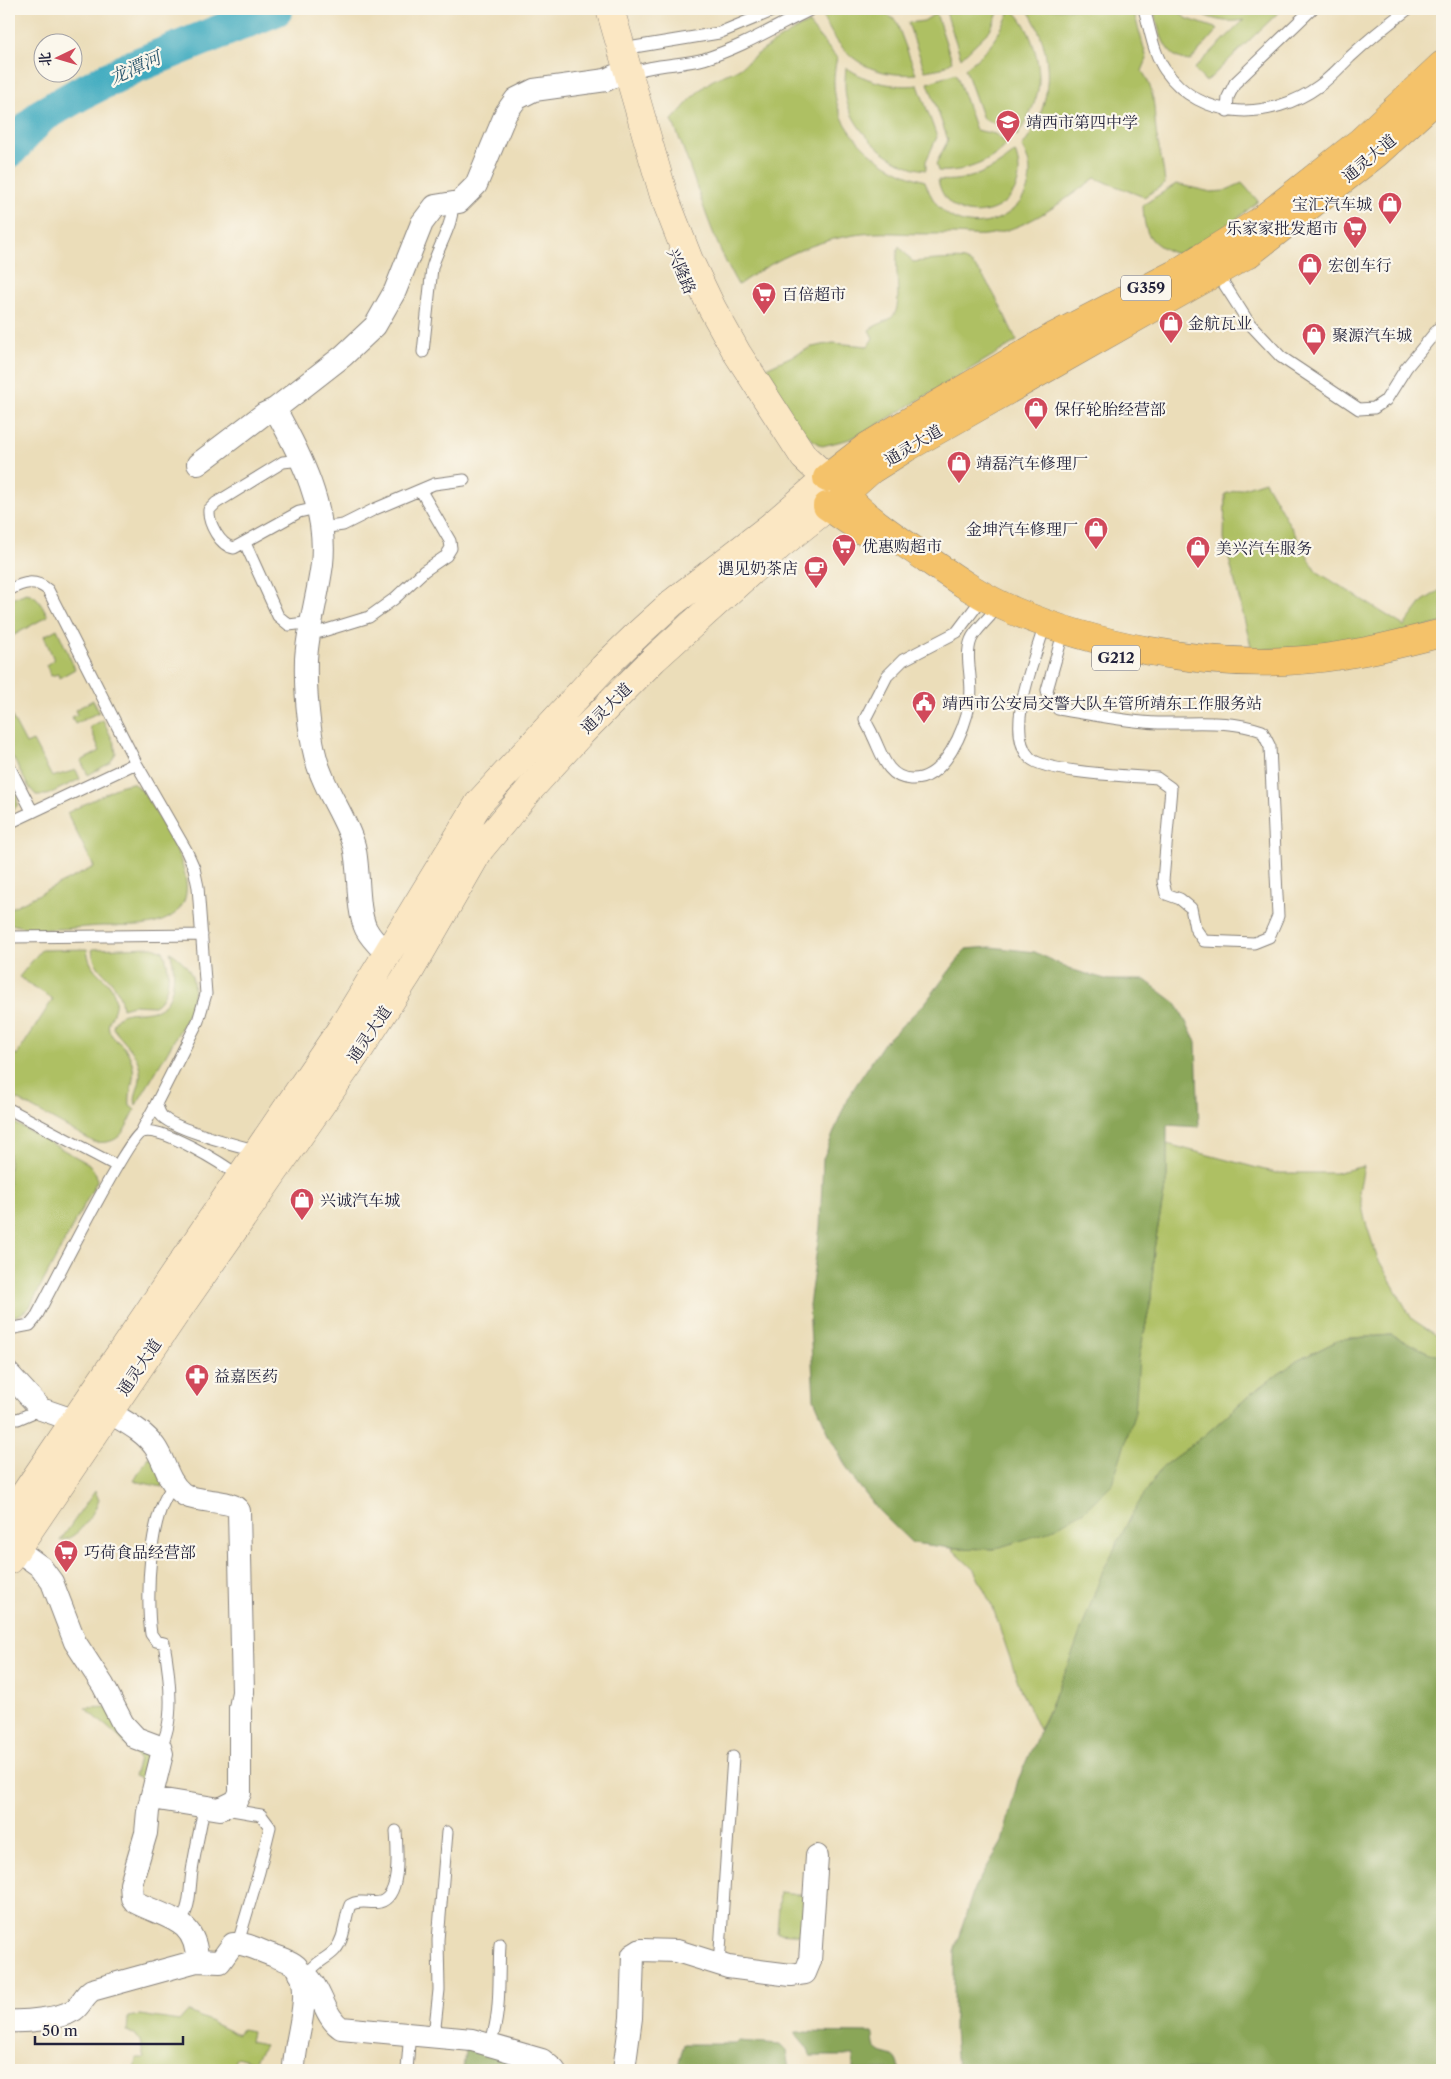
<svg xmlns="http://www.w3.org/2000/svg" width="1451" height="2079" viewBox="0 0 1451 2079" font-family="'Libre Caslon Text','Noto Serif SC',serif">
<rect width="100%" height="100%" fill="#fbf7ec"/>
<filter id="ink" filterUnits="userSpaceOnUse"><feTurbulence type="fractalNoise" baseFrequency=".02" numOctaves="2"/><feDisplacementMap in="SourceGraphic" scale="10" xChannelSelector="R" yChannelSelector="G"/><feConvolveMatrix kernelMatrix="1 2 1 2 8 2 1 2 1" color-interpolation-filters="sRGB"/></filter>
<filter id="wash" filterUnits="userSpaceOnUse"><feTurbulence type="fractalNoise" baseFrequency=".0096" numOctaves="4" result="noise"/><feDisplacementMap in="SourceGraphic" scale="20" xChannelSelector="R" yChannelSelector="G"/><feGaussianBlur stdDeviation="1.12" result="paint"/><feColorMatrix in="noise" values="0 0 0 0 0 0 0 0 0 0 0 0 0 0 0 0 0 1.4 0 .05"/><feComposite in="paint" operator="in"/></filter>
<g filter="url(#wash)">
<rect width="100%" height="100%" fill="#ebddb9"/>
<path fill="#aec063" stroke="#68714f" d="M833,9h47l16,12 20,53c-47,4 -78,-19 -94,-61z
M945,9h55l-10,21 -29,28z
M1011,9c19,13 32,58 27,81 -3,15 -12,33 -21,46l-11,-8 -23,-9 -18,-51c23,-15 35,-35 46,-59z
M1027,9h106l14,50 -5,12c15,21 11,43 15,67 3,15 7,30 8,46l-21,13 -49,-19c-32,23 -63,48 -103,56 -13,3 -27,0 -41,0 -20,0 -38,0 -57,-1 -57,-3 -111,20 -156,52 -30,-52 -43,-110 -66,-165 13,-13 23,-28 38,-38 10,-7 21,-8 31,-15 22,-18 42,-31 67,-44l29,35c-16,62 34,108 88,123 26,83 135,30 97,-34 32,-41 34,-95 5,-138z
M1153,9h24l8,9 33,11 -28,32c-27,-2 -30,-30 -37,-52z
M1192,9h90l-76,73 -12,-13 50,-49c-19,4 -35,-1 -52,-11z
M936,13l16,48 -10,7 -17,3 -17,-48 16,-2z
M846,67c20,15 48,21 72,18l19,52 -11,24v9c-33,-3 -70,-35 -79,-68 -3,-12 -2,-24 -1,-35z
M956,73l20,57 19,4 12,10c-15,19 -46,29 -69,27l-2,-7 12,-24 -20,-57z
M1015,152c24,61 -66,86 -77,28 28,3 55,-9 77,-28z
M1242,183l16,18c-24,22 -51,40 -81,53 -28,-10 -33,-20 -34,-49l33,-21 35,8 13,-1z
M899,246l14,16c9,-1 43,-4 51,-2 21,6 43,62 53,81l-148,89 -19,9 -28,7c-28,-15 -44,-50 -56,-78l46,-21 21,-4 35,3 5,-8 -4,-8c7,-6 19,-8 24,-14 11,-12 -1,-52 6,-70z
M1265,481l51,90 88,55 19,-25 19,-12v34l-98,23 -92,4 -28,-111 1,-45z
M26,593c13,2 16,13 22,23l-39,22v-38z
M57,629l18,40 -16,9 -1,-4 -7,2 -5,-11 8,-5 -10,-24z
M93,700l6,12 -24,12 -3,-7 5,-2 -2,-5z
M10,713l16,31 7,-3 19,36 24,-7 4,9 -33,16h-11l-8,-9 -19,-36z
M103,720l11,23 2,10 -6,10 -22,12 -7,-14 19,-10 -10,-24z
M9,781l8,15v10l-8,8z
M132,783l10,7c19,34 81,114 14,133 -17,5 -36,3 -53,3 -29,1 -66,8 -94,-3v-14l85,-42 -27,-54 55,-28z
M153,947l10,4c8,16 8,45 -9,55l-21,-1 -11,3c-3,-33 -28,-31 -30,-59z
M87,949c3,28 21,25 27,45 6,18 -9,25 -5,36 3,10 15,14 19,23 12,22 0,32 2,53l5,4c-11,21 -14,35 -41,32l-85,-47v-45l8,5 36,-56 -34,-22 22,-27z
M170,952c43,26 18,64 -1,97 -11,19 -22,38 -33,56 -3,-10 3,-16 4,-26 3,-23 -16,-35 -27,-51 4,-32 55,4 60,-45 1,-10 1,-21 -3,-31z
M9,1120l80,44 7,10 1,7 -68,127 -10,7 -10,2z
M1167,1144l109,29h59l29,-7 -5,26 6,28 12,37 35,62 30,20v16l-12,-1 -39,-19 -50,4 -44,22 -45,32 -47,42 -43,32 -123,263 -18,-39 -28,-83 -19,-38 -23,-22 43,1 145,-192 12,-57 3,-51 13,-72z
M148,1457l9,2 4,8 1,20 -28,-6z
M95,1491l4,9c-6,16 -21,38 -39,41z
M108,1707l44,49 -1,27 -17,-7 5,-17 -20,-22 -34,-29z
M780,1892l30,3 -4,40 -29,-2z
M188,2011l50,24 4,-6 10,2 -2,11 14,3 -10,17 -17,-5 -7,13h-96l2,-12h8l-4,-17 -5,-7 -8,-2 1,-15 12,-2 39,6z"/>
<path fill="#8aa659" stroke="#56644a" d="M991,947l44,5 34,17 40,11h36l32,24 19,38 3,85 -32,-2v52l-13,72 -3,51 -12,57 -4,55 -23,72 -28,27 -36,21 -54,17 -43,-1 -39,-5 -33,-32 -27,-34 -20,-36 -18,-42 -5,-94 11,-78 3,-68 25,-62 36,-54 41,-40 41,-54z
M1391,1335l39,18 12,2v715h-485l-3,-39v-80l20,-62 28,-47 16,-62 49,-112 35,-95 31,-61 29,-45 43,-32 47,-42 45,-32 44,-22z
M795,2032l77,1c3,5 0,11 4,15 9,11 21,0 24,22h-47v-14h-43c-2,-11 -11,-14 -15,-24z
M739,2041l41,3 6,6 3,20h-52l-3,-3 -57,3 7,-26h52z
M465,2049l80,21h-82z"/>
<g fill="none" stroke-linecap="round" stroke-linejoin="round">
<path stroke="#41abc0" stroke-width="35" d="M9,151l32,-35 40,-23 52,-26 143,-58"/>
</g>
</g>
<g filter="url(#ink)">
<g fill="none" stroke-linecap="round" stroke-linejoin="round">
<defs>
<path id="service" d="M1144,9c6,19 9,44 21,61 36,52 106,51 154,16 11,-8 21,-19 31,-29 18,-17 38,-33 58,-48
M622,49l97,-16 58,-24
M628,75c24,-12 51,-9 76,-16 39,-12 72,-33 108,-50
M1227,111l1,-14 7,-14 77,-74
M1217,273l32,50 32,34 78,52 15,-1 12,-8 20,-32 36,-44
M423,352l9,-84c4,-18 25,-49 19,-65
M301,460l-18,2 -67,41 -7,7c-1,13 11,36 25,38l65,-36 18,-4
M321,528l22,-3 32,-16 59,-25 30,-4
M245,543l33,73 11,9 16,-2 15,9 49,-15 25,-18 30,-28 22,-15 5,-8 -1,-7 -29,-50
M9,590c15,-8 26,-11 39,0l88,173 50,87 8,18 4,19 8,107 -8,27 -42,83c2,4 3,8 5,11 10,14 79,31 97,36
M975,608l-18,24 -54,28 -16,16 -22,43c2,7 6,11 8,17 9,18 14,42 38,43 34,2 54,-51 59,-78 4,-19 -6,-43 1,-61 3,-8 13,-17 19,-24
M1041,637c-9,29 -36,96 -11,121 15,15 102,18 127,20l14,10 -8,93 3,13 14,5 11,9 4,20 9,13 50,2 15,-6 9,-21 -8,-169 -8,-16c-34,-12 -68,-7 -104,-8 -33,-1 -67,-9 -100,-14l-9,-9 -2,-10 13,-46
M9,766l23,45
M9,823l127,-60
M9,937l193,-2
M9,1109l108,57
M141,1132l15,-28
M9,1329l21,-4 5,-6c13,-24 93,-183 107,-187 21,-6 81,32 98,45
M9,1418l9,1 23,-10
M160,1747c16,-24 9,-76 4,-104l-8,-2 -5,-7c-5,-35 -3,-124 24,-149
M226,1809l35,6 9,12 -11,45 -21,71
M180,1923c12,-17 9,-38 13,-58 3,-19 8,-39 11,-58
M719,1965l14,-208
M305,1974l4,-1c6,-11 18,-14 26,-23 11,-13 9,-31 15,-45 10,-6 20,-1 30,-3 22,-6 17,-53 16,-71
M434,2036l5,-46 -1,-50 9,-108
M489,2046c13,-30 9,-69 11,-102
M407,2070l2,-26 -2,-10"/>
<path id="minor" d="M198,464l66,-50 11,-5
M388,955c-8,-8 -17,-16 -22,-26 -10,-21 -6,-59 -12,-83 -7,-25 -23,-47 -32,-70 -13,-29 -17,-85 -16,-117 2,-32 12,-63 16,-95 6,-55 -21,-108 -47,-155l68,-53 32,-30 20,-35 27,-68 13,-17 24,-4 17,-17 30,-72 10,-14 18,-9 72,-10 8,-4
M9,1374l32,35 32,11
M109,1412c16,10 35,19 46,35 10,14 12,34 27,46 13,11 50,5 57,18l4,181 -3,16v85l-4,8 -16,8 -68,-11
M16,1549l25,18 11,15 23,60 28,43 20,39 13,14 24,9 2,7 -14,57 -2,22 -15,51 1,14 3,4c30,16 62,16 62,59
M300,1974h5c17,15 19,43 36,54l131,12 70,20 12,10
M9,2021c16,1 51,-2 65,-11 8,-6 9,-14 18,-20l105,-29 23,1 13,-18c12,-2 25,6 36,10 8,3 23,7 28,13 18,24 -4,76 -3,103
M624,2070l7,-52 2,-63 8,-5 36,1 51,16 63,8 14,-2 5,-12 7,-105"/>
<path id="secondary" d="M9,1517l334,-491 136,-223 124,-135 35,-34 34,-31 98,-76 57,-49
M9,1560l169,-250 183,-263 47,-73 72,-125 51,-61 50,-55 73,-74 125,-113 65,-52 -40,-37 -67,-104 -25,-45 -23,-48 -25,-64 -54,-187"/>
<path id="trunk" d="M1442,94l-65,59 -129,101 -342,194 -35,22 -27,24c24,26 54,45 83,65 27,19 56,39 87,52 79,34 187,55 273,50 52,-2 105,-15 155,-28
M827,478l41,-32 72,-43 113,-66 122,-63 85,-53 101,-80 81,-76
M827,506l38,26"/>
</defs>
<use href="#service" stroke="#86807a" stroke-width="13"/>
<use href="#minor" stroke="#86807a" stroke-width="24"/>
<use href="#secondary" stroke="#86807a" stroke-width="29"/>
<use href="#trunk" stroke="#86807a" stroke-width="29"/>
<use href="#service" stroke="#fff" stroke-width="11"/>
<use href="#minor" stroke="#fff" stroke-width="22"/>
<use href="#secondary" stroke="#fbe7c3" stroke-width="28"/>
<use href="#trunk" stroke="#f4c26a" stroke-width="28"/>
</g>
</g>
<defs>
<symbol id="school-pin" viewBox="-11 -11 22 30"><path d="M0 17L-7.5 6A9.5 9.5 0 1 1 7.5 6Z" fill="#d1495b" stroke="#fbf7ec"/><path d="M0-5L7-2L0 1L-7-2ZM-4 1L0 2.5L4 1V4Q0 6-4 4Z" fill="#fff"/></symbol>
<symbol id="shop-pin" viewBox="-11 -11 22 30"><path d="M0 17L-7.5 6A9.5 9.5 0 1 1 7.5 6Z" fill="#d1495b" stroke="#fbf7ec"/><path d="M-5-2.5h2.3a2.7 3.5 0 0 1 5.4 0H5L5.5 6h-11ZM-1.5-2.5h3a1.5 2.3 0 0 0-3 0Z" fill="#fff"/></symbol>
<symbol id="supermarket-pin" viewBox="-11 -11 22 30"><path d="M0 17L-7.5 6A9.5 9.5 0 1 1 7.5 6Z" fill="#d1495b" stroke="#fbf7ec"/><path d="M-6-5.5h2.5l.6 2H6L4.5 2H-2.5L-4.4-4H-6ZM-1.5 3.2a1.3 1.3 0 1 0 .1 0ZM3 3.2a1.3 1.3 0 1 0 .1 0Z" fill="#fff"/></symbol>
<symbol id="cafe-pin" viewBox="-11 -11 22 30"><path d="M0 17L-7.5 6A9.5 9.5 0 1 1 7.5 6Z" fill="#d1495b" stroke="#fbf7ec"/><path d="M-5.5-4.5H6V0H3Q3 3.5 0 3.5H-2.5Q-5.5 3.5-5.5 0ZM3-3.2v2h1.7v-2ZM-6 4.5H4V6H-6Z" fill="#fff"/></symbol>
<symbol id="civic-pin" viewBox="-11 -11 22 30"><path d="M0 17L-7.5 6A9.5 9.5 0 1 1 7.5 6Z" fill="#d1495b" stroke="#fbf7ec"/><path d="M-.6-6.5H3V-4.5H.6V-3L4-1V1h2V6H-6V1h2V-1L-.6-3ZM-1.2 2.5V6h2.4V2.5Z" fill="#fff"/></symbol>
<symbol id="pharmacy-pin" viewBox="-11 -11 22 30"><path d="M0 17L-7.5 6A9.5 9.5 0 1 1 7.5 6Z" fill="#d1495b" stroke="#fbf7ec"/><path d="M-2-6h4v4h4v4h-4v4h-4v-4h-4v-4h4Z" fill="#fff"/></symbol>
</defs>
<g fill-rule="evenodd">
<use href="#school-pin" x="994" y="108" width="28" height="38"/>
<use href="#shop-pin" x="1376" y="190" width="28" height="38"/>
<use href="#supermarket-pin" x="1341" y="214" width="28" height="38"/>
<use href="#shop-pin" x="1296" y="251" width="28" height="38"/>
<use href="#supermarket-pin" x="750" y="280" width="28" height="38"/>
<use href="#shop-pin" x="1157" y="309" width="28" height="38"/>
<use href="#shop-pin" x="1300" y="321" width="28" height="38"/>
<use href="#shop-pin" x="1022" y="395" width="28" height="38"/>
<use href="#shop-pin" x="945" y="449" width="28" height="38"/>
<use href="#shop-pin" x="1082" y="515" width="28" height="38"/>
<use href="#supermarket-pin" x="830" y="532" width="28" height="38"/>
<use href="#shop-pin" x="1184" y="534" width="28" height="38"/>
<use href="#cafe-pin" x="802" y="554" width="28" height="38"/>
<use href="#civic-pin" x="910" y="689" width="28" height="38"/>
<use href="#shop-pin" x="288" y="1186" width="28" height="38"/>
<use href="#pharmacy-pin" x="183" y="1362" width="28" height="38"/>
<use href="#supermarket-pin" x="52" y="1538" width="28" height="38"/>
</g>
<g text-anchor="middle" stroke-width="4.5" stroke-linejoin="round" paint-order="stroke">
<g fill="#fbf7ec" stroke="#636270" stroke-width="1">
<rect x="1121" y="275.5" width="50" height="25" rx="4"/>
<rect x="1092" y="645.5" width="48" height="25" rx="4"/>
</g>
<g font-size="15" font-weight="bold" fill="#22223b">
<text x="1146" y="293">G359</text>
<text x="1116" y="663">G212</text>
</g>
<g font-size="16" fill="#22223b" stroke="#fbf7ec" text-anchor="start">
<text x="1026" y="128">靖西市第四中学</text>
<text x="1372" y="210" text-anchor="end">宝汇汽车城</text>
<text x="1338" y="234" text-anchor="end">乐家家批发超市</text>
<text x="1328" y="271">宏创车行</text>
<text x="782" y="300">百倍超市</text>
<text x="1188" y="329">金航瓦业</text>
<text x="1332" y="341">聚源汽车城</text>
<text x="1054" y="415">保仔轮胎经营部</text>
<text x="976" y="469">靖磊汽车修理厂</text>
<text x="1078" y="535" text-anchor="end">金坤汽车修理厂</text>
<text x="862" y="552">优惠购超市</text>
<text x="1216" y="554">美兴汽车服务</text>
<text x="798" y="574" text-anchor="end">遇见奶茶店</text>
<text x="942" y="709">靖西市公安局交警大队车管所靖东工作服务站</text>
<text x="320" y="1206">兴诚汽车城</text>
<text x="214" y="1382">益嘉医药</text>
<text x="84" y="1558">巧荷食品经营部</text>
</g>
<g font-size="16" fill="#22223b" stroke="#fbf7ec">
<text transform="translate(1369 158) rotate(-40)" y="6">通灵大道</text>
<text transform="translate(682 271) rotate(67)" y="6">兴隆路</text>
<text transform="translate(913 445) rotate(-31)" y="6">通灵大道</text>
<text transform="translate(606 708) rotate(-45)" y="6">通灵大道</text>
<text transform="translate(369 1034) rotate(-56)" y="6">通灵大道</text>
<text transform="translate(139 1367) rotate(-56)" y="6">通灵大道</text>
</g>
<g font-size="18" font-style="italic" fill="#2e5970" stroke="#fbf7ec">
<text transform="translate(135 68) rotate(-24)" y="6">龙潭河</text>
</g>
</g>
<rect width="1451" height="2079" fill="none" stroke="#fbf7ec" stroke-width="30"/>
<g transform="translate(58 58) rotate(265)"><circle r="24" fill="#fbf7ec" stroke="#a4a2a5"/>
<path d="M0-4L9 19L0 12L-9 19Z" fill="#d1495b"/>
<text y="-8" font-size="14" font-weight="bold" text-anchor="middle" fill="#22223b">北</text>
</g>
<path d="M35 2036v8h148v-8" fill="none" stroke="#22223b" stroke-width="2.5"/>
<text x="42" y="2036" font-size="15" fill="#22223b" stroke="#fbf7ec" stroke-width="4" paint-order="stroke">50 m</text>
</svg>
